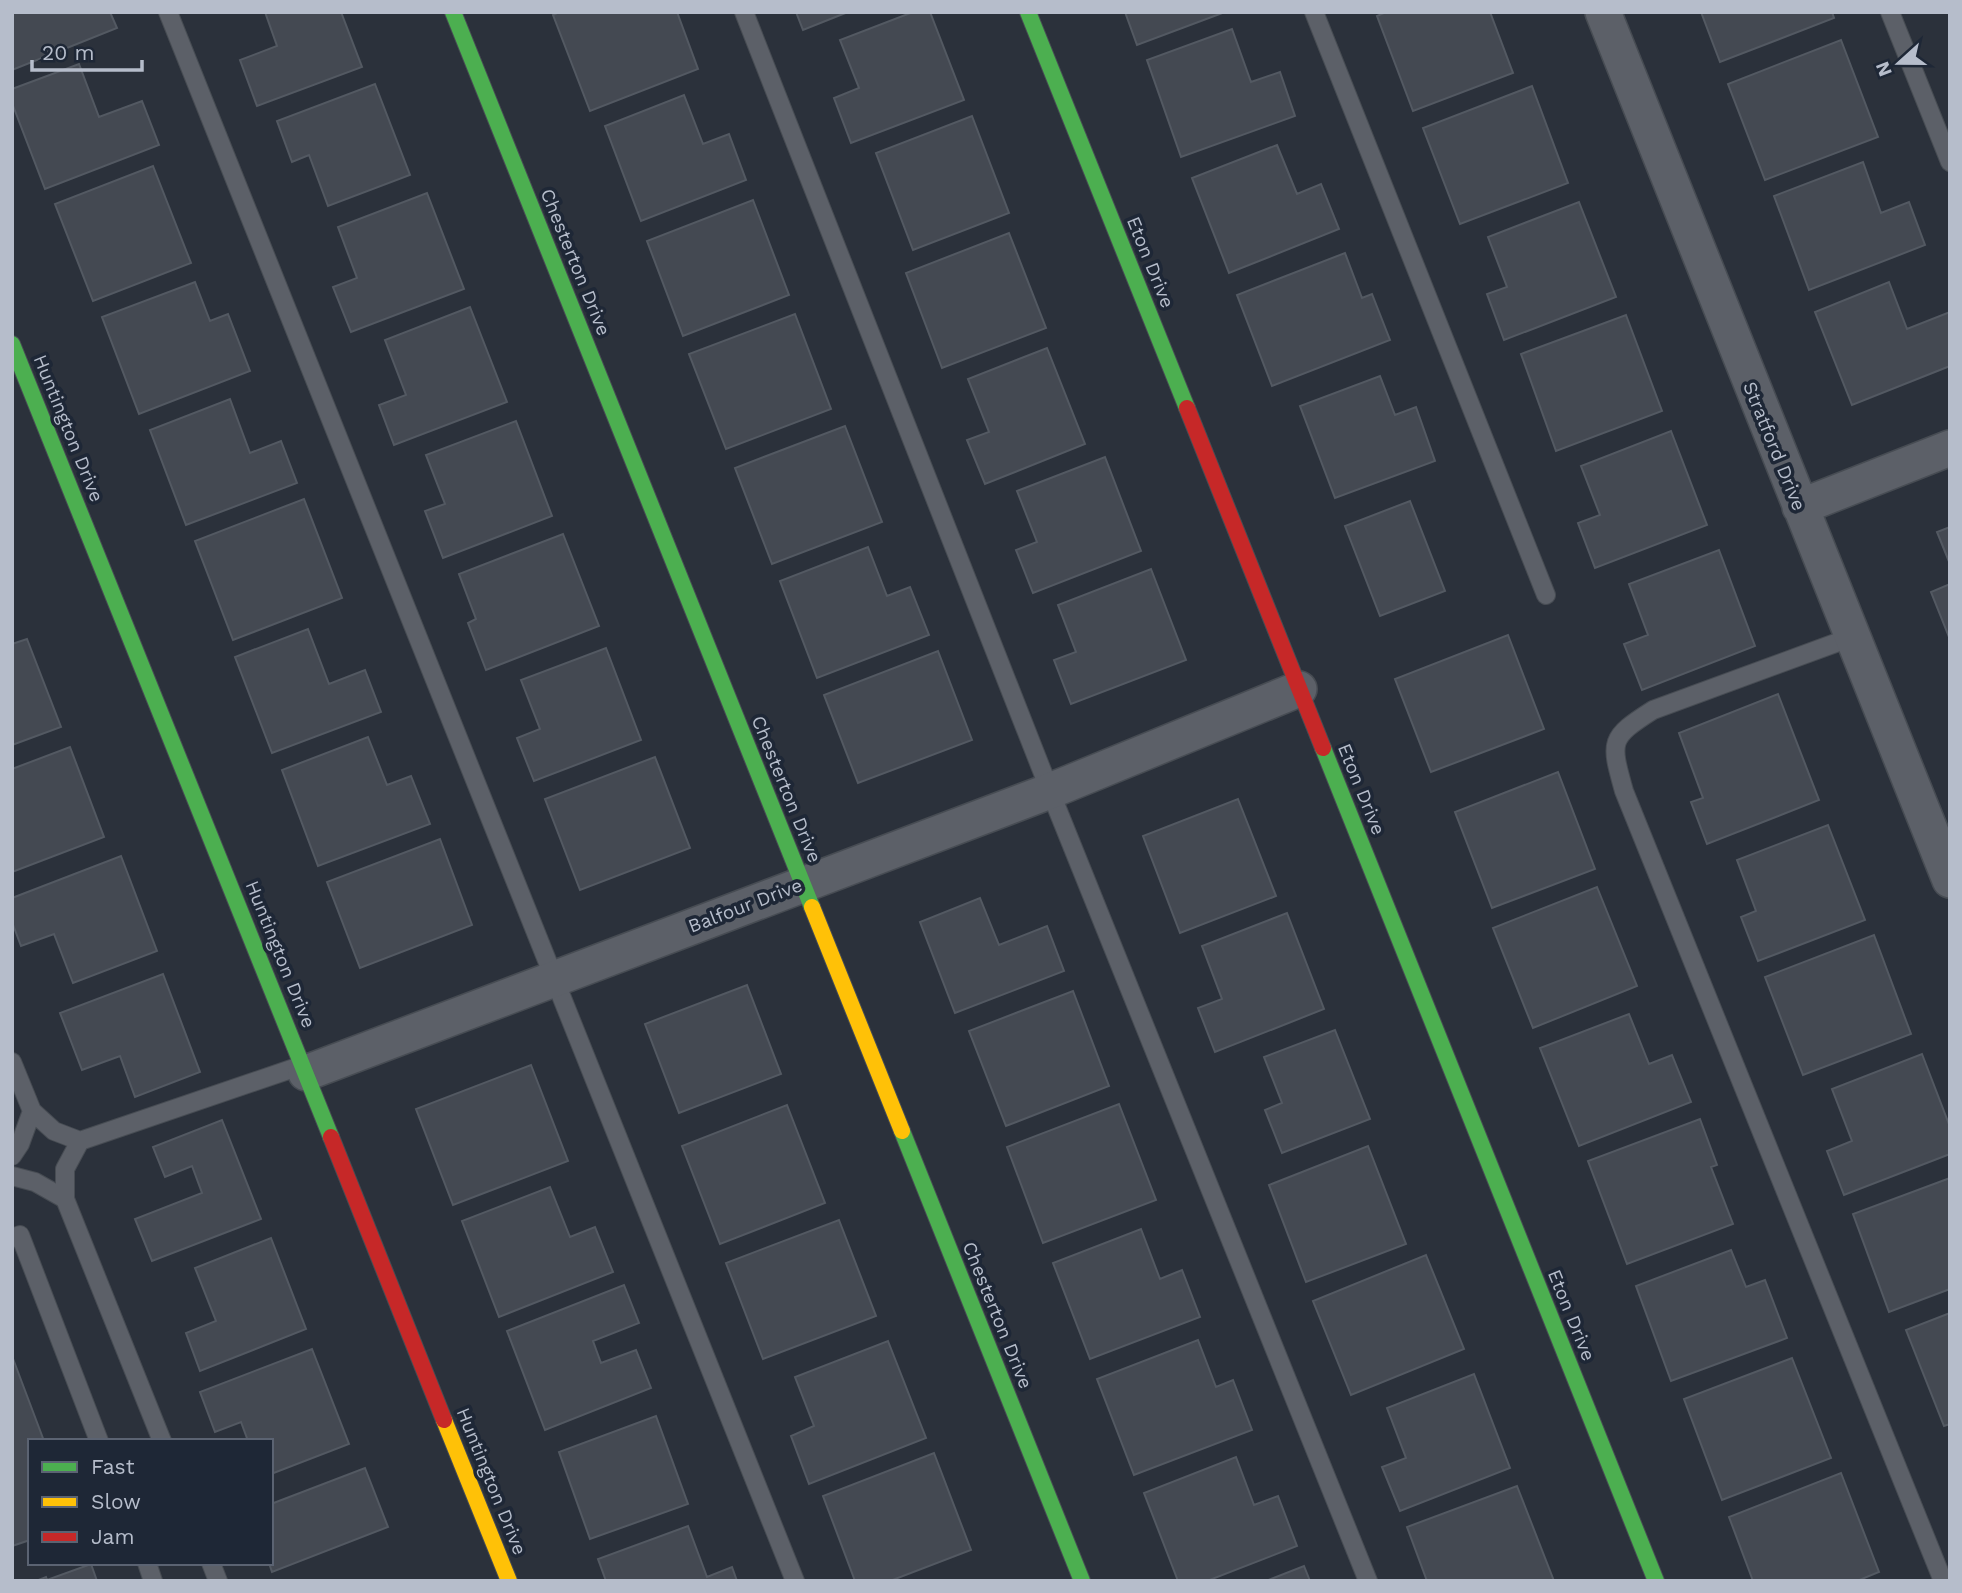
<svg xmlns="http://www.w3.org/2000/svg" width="1962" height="1593" viewBox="0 0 1962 1593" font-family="'Work Sans',sans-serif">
<rect width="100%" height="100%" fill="#2b313b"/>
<path fill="#444952" stroke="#535962" stroke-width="2" d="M12,12h98l7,16 -105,42z
M265,12h76l21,55 -105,39 -17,-46 37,-14z
M559,12h118l21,57 -108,42 -37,-96z
M796,12h52l-45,18z
M913,12h17l34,88 -113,43 -17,-45 25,-10 -19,-48z
M1125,12h100l-88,33z
M1386,12h104l23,61 -100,38 -36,-95z
M1701,12h131l2,6 -114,44z
M1232,29l19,53 29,-10 15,44 -114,41 -34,-97z
M1841,40l37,97 -113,43 -37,-96z
M79,64l20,53 43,-16 17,44 -114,44 -33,-86v-14z
M375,84l35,91 -82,31 -19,-51 -17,7 -15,-41z
M1532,86l36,97 -108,41 -37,-96z
M684,95l19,49 26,-10 17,46 -105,41 -36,-95z
M972,116l37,97 -96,37 -37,-97z
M1277,145l20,49 24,-10 18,45 -110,44 -37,-95z
M1863,162l18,51 28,-11 16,43 -116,45 -35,-94z
M153,166l38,97 -98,38 -38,-97z
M427,193l37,96 -113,43 -18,-45 24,-9 -19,-51z
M753,200l36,95 -106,41 -36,-95z
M1579,202l37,95 -112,43 -17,-46 20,-7 -19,-50z
M1009,233l37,95 -104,40 -36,-95z
M1345,253l17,45 10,-4 18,46 -118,46 -35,-91z
M195,282l15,39 18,-7 22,57 -111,43 -37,-97z
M1889,282l18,47 43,-17v54l-98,39 -37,-93z
M470,307l37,95 -113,43 -15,-40 27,-10 -21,-55z
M795,314l36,95 -105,40 -37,-95z
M1626,315l36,96 -106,40 -35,-97z
M1047,348l38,96 -100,40 -18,-44 22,-8 -21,-53z
M1380,376l15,39 21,-8 19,54 -100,37 -35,-92z
M230,399l20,54 31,-12 16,42 -111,42 -36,-95z
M516,421l36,95 -109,42 -18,-47 20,-7 -19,-49z
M845,426l37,96 -110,42 -37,-96z
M1671,431l36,94 -112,43 -17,-45 22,-8 -19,-49z
M1105,457l36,94 -108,42 -17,-43 21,-8 -20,-51z
M304,499l38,99 -109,42 -38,-99z
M1410,501l35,90 -65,25 -35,-90z
M1950,527v37l-13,-32z
M563,534l36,92 -113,44 -18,-47 8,-4 -17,-45z
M868,547l19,49 23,-9 19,48 -112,43 -37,-97z
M1719,550l36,96 -113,44 -18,-46 24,-9 -19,-51z
M1151,569l35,91 -115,44 -17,-44 22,-8 -18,-47z
M1950,584v53h-1l-18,-45z
M308,629l21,55 36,-14 16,42 -109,41 -37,-96z
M1508,635l36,94 -113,43 -36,-93z
M27,639l34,88 -49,18v-101z
M606,648l35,92 -107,41 -17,-43 23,-9 -19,-49z
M938,651l34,89 -114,43 -34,-88z
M1778,694l41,106 -112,44 -16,-42 12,-4 -24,-65z
M368,737l19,48 24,-9 19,48 -112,42 -36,-96z
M70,747l34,90 -92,35v-103z
M655,757l35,91 -110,42 -35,-91z
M1558,772l37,97 -103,39 -37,-96z
M1238,799l38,97 -96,37 -37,-97z
M1828,825l37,95 -107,41 -17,-44 15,-6 -19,-51z
M440,839l32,86 -112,43 -33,-86z
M121,856l36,95 -84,32 -19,-49 -33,12 -9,-24v-24z
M1597,887l40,99 -104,42 -40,-100z
M980,898l19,47 48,-19 17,45 -109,42 -35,-91z
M1287,913l37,96 -109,43 -17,-44 24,-9 -20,-53z
M1874,935l37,99 -108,41 -38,-98z
M163,974l37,98 -65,25 -15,-41 -38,14 -22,-57z
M747,985l34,89 -102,39 -34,-89z
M1073,991l36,95 -103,40 -37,-95z
M1629,1014l20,50 23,-9 19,47 -112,44 -39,-98z
M1335,1030l35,89 -88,34 -17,-43 17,-7 -18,-46z
M1922,1054l28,73v27l-106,41 -17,-44 25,-10 -20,-52z
M531,1065l37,96 -115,44 -37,-96z
M1119,1104l37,96 -113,43 -36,-96z
M787,1105l38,98 -105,41 -38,-98z
M1700,1119l17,46 -6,2 22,57 -106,40 -39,-103z
M222,1120l39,99 -109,42 -17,-42 67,-26 -10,-27 -27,11 -12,-30z
M1368,1146l38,98 -100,38 -37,-97z
M1950,1178v111l-61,23 -36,-98z
M550,1187l20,50 25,-10 18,45 -114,45 -37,-96z
M839,1220l37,96 -113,43 -37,-96z
M1141,1229l19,50 22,-9 18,47 -110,42 -37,-96z
M271,1238l35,91 -106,42 -14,-38 30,-12 -21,-53z
M1731,1250l15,37 19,-7 22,58 -116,43 -35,-95z
M1426,1255l38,94 -113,46 -38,-94z
M624,1285l15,38 -46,18 8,22 35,-13 15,38 -106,42 -38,-99z
M1950,1313v111l-6,2 -38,-96z
M1198,1340l18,47 17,-7 19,50 -118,45 -37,-96z
M888,1341l38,97 -117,46 -18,-48 23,-10 -19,-49z
M312,1349l37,95 -78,30v-33h-23l-7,-19 -26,10 -15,-40z
M12,1356l32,85h-14v99l-18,6z
M1792,1358l39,100 -109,42 -38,-101z
M1474,1374l36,94 -110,43 -18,-44 24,-9 -19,-50z
M656,1416l32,88 -98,35 -31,-87z
M934,1453l37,97 -81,31h-35l-32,-85z
M1236,1457l18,48 24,-9 19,50 -90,35h-29l-34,-88z
M365,1468l23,59 -116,45 -3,-9h2v-59z
M1841,1473l38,99 -22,9h-104l-24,-64z
M1517,1486l37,95h-127l-20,-54z
M688,1526l19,51 25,-10 5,14h-131l-8,-22z
M91,1564l6,17h-61l10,-4 1,3z
M1304,1566l6,15h-44z"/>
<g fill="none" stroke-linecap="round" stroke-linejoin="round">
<defs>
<path id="lane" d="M168,12l627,1569
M744,12l306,779 318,790
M1314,12l232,583
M1890,12l60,150
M1852,637l-199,73c-44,28 -43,31 -29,81l319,790
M12,1062l20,49 22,20 26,10 223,-76
M80,1141l-15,28v30l97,242
M12,1156l8,-12 12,-33
M12,1176l23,6 30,17
M12,1238l8,-3 79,206
M147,1563l6,18
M211,1563l7,18"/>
<path id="street" d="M1603,12l347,868
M1800,507l150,-59
M306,1073l744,-282 249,-102"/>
<path id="fast" d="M453,12l359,895
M1028,12l159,396
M12,344l319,793
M1323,748l333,833
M902,1131l180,450"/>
<path id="slow" d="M812,907l90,224
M444,1420l65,161"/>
<path id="jam" d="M1187,408l136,340
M331,1137l113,283"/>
</defs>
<use href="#lane" stroke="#474c53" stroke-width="20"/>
<use href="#street" stroke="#474c53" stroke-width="38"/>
<use href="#fast" stroke="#474c53" stroke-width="18"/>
<use href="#slow" stroke="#474c53" stroke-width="18"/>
<use href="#jam" stroke="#474c53" stroke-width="18"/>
<use href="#lane" stroke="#5c6068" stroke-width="18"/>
<use href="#street" stroke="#5c6068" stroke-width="35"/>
<use href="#fast" stroke="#4caf50" stroke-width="16"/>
<use href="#slow" stroke="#ffc107" stroke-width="16"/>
<use href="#jam" stroke="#c62828" stroke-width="16"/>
</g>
<g text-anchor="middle" stroke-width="7" stroke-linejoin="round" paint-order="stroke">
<g font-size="19" fill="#b6bdcb" stroke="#1e2736">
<text transform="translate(576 262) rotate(68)" y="7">Chesterton Drive</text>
<text transform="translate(1151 262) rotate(68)" y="7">Eton Drive</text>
<text transform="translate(69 428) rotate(68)" y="7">Huntington Drive</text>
<text transform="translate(1775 446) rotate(68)" y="7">Stratford Drive</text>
<text transform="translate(787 789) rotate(68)" y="7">Chesterton Drive</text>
<text transform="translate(1362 789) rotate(68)" y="7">Eton Drive</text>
<text transform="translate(745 905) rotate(-21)" y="7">Balfour Drive</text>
<text transform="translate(281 954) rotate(68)" y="7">Huntington Drive</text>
<text transform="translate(998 1315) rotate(68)" y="7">Chesterton Drive</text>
<text transform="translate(1572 1315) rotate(68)" y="7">Eton Drive</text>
<text transform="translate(492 1481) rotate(68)" y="7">Huntington Drive</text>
</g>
</g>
<rect width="1962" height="1593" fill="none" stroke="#b6bdcb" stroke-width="28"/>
<rect x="28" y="1439" width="245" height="126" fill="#1e2736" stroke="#5b6372" stroke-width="2"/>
<rect x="42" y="1462" width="35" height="10" fill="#4caf50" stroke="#5b6372" stroke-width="2"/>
<text x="91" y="1474" font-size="21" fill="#b6bdcb">Fast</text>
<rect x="42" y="1497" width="35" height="10" fill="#ffc107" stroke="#5b6372" stroke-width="2"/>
<text x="91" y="1509" font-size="21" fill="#b6bdcb">Slow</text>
<rect x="42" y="1532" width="35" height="10" fill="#c62828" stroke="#5b6372" stroke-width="2"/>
<text x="91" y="1544" font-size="21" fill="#b6bdcb">Jam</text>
<g transform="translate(1899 63) rotate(249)" stroke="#1e2736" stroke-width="5" paint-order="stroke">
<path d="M0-5L12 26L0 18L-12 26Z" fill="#b6bdcb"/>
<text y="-10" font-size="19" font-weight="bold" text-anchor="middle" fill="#b6bdcb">N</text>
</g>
<path d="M32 60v10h110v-10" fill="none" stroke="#b6bdcb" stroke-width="3.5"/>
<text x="42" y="60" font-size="21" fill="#b6bdcb" stroke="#1e2736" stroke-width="5" paint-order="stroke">20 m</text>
</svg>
